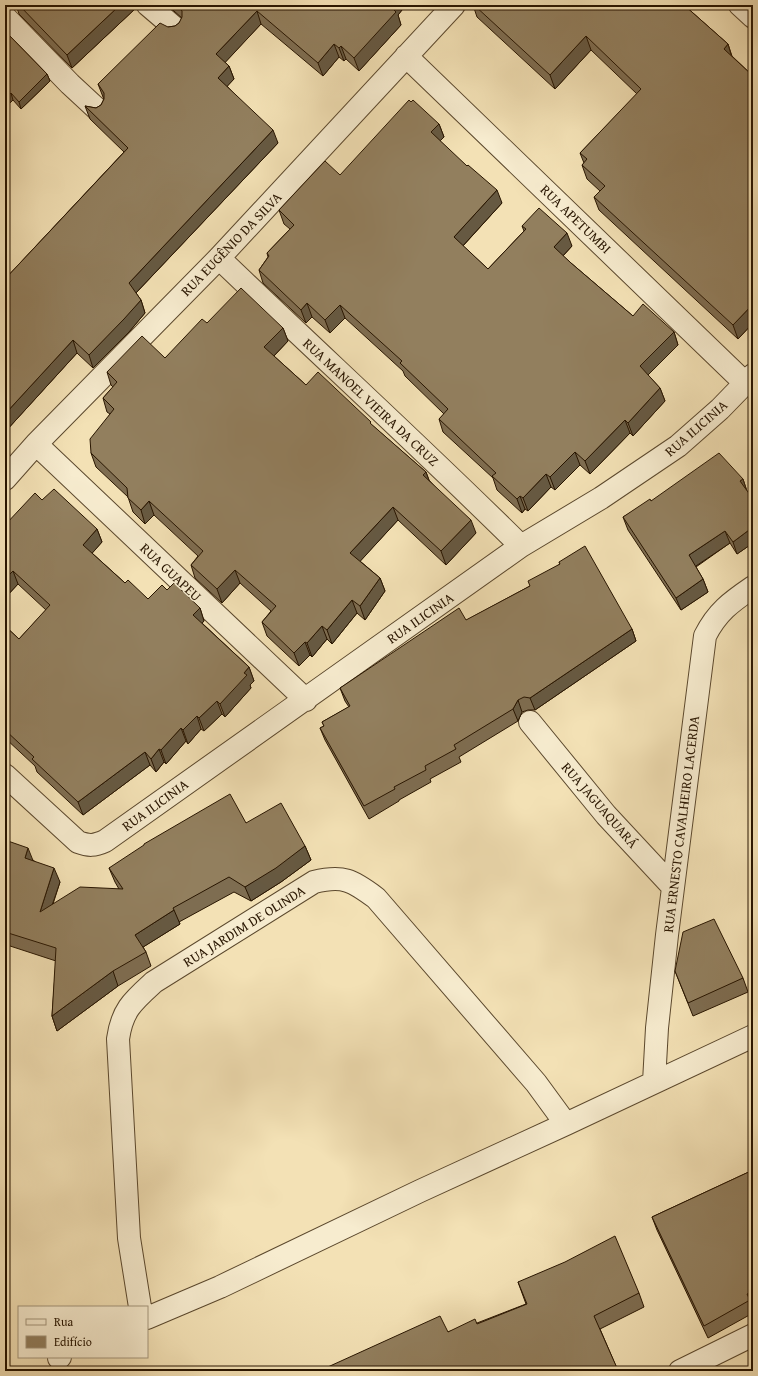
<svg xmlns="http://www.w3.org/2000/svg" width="758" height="1376" viewBox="0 0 758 1376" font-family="'Gentium Book Plus',serif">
<rect width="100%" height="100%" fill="#f3e1b5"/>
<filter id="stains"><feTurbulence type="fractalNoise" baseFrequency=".005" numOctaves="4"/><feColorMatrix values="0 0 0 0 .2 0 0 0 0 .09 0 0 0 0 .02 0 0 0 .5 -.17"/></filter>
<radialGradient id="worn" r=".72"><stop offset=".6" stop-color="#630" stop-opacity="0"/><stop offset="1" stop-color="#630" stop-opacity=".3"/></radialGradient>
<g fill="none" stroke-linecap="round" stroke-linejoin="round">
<defs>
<path id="minor" d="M148,5l27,23
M740,5l13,12
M5,17l65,67 27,25
M406,56l339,327
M219,258c101,97 203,190 302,288
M36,444l270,256
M5,479l31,-35 183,-186 235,-253
M530,722l76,93 67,72
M5,775l73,67c11,4 16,4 27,-1l416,-295 80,-48 77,-52 42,-37 33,-34
M654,1082l3,-54 10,-93 38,-299c12,-24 26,-34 48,-49
M140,1307l-11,-69 -11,-199c4,-29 15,-38 36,-57l160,-100c29,-7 38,-2 62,16l160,185 30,41
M147,1318l73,-31 200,-96 146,-67 187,-88
M59,1358l1,-1
M680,1371l73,-36"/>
</defs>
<use href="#minor" stroke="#5b482d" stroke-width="24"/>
<use href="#minor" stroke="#f7eccf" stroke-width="22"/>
</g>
<path fill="#7e6d51" stroke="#281500" d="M16,5h121l-1,3 -64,60 -53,-54z
M167,5h239l-8,10 3,10 -42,46 -13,-12 -2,2 -5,-4 -16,19 -62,-52 -36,38 4,4 5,13 -7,7 51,57 -142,150 5,7 4,13 -16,19 -36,36 -16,-15 -72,79v-153l119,-127 -34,-33 -5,-13 11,2 5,-3 3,-6 -1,-2 -5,-13 70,-57 7,-1 4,-3 3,-5z
M473,5h211l44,39 4,12 21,20v247l-15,16 -139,-129 -5,-13 6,-6 -13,-12 -5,-14 2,-2 -4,-10 57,-59 -46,-44 -36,39 -78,-72z
M5,31l42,43 3,7 -29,28 -8,-9 -3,3 -5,-5z
M439,124l5,13 -4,4 62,62 -39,43 25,23 36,-38 -2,-5 50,20 -9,10 8,7 62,53 41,16 4,13 -30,30 12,13 5,13 -32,35 -3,-3 -40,41 -10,-9 -25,25 -4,-3 -23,24 -3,-2 -3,4 -25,-23 -4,-12 -50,-46 -4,-13 5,-5 -39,-38 -2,-5 -58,-53 -15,15 -18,-16 -6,6 -43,-40 -4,-13 9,-13 -1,-4 23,-24 -6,-5 -5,-14 61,-35z
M207,323l76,5 5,13 -14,15 32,29 67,41 53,46 3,8 47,53 -30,32 -48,-45 -38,41 20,17 5,13 -20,29 -8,-7 -25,31 -5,-5 -15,18 -2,-2 -11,11 -32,-30 -5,-14 9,-11 -31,-28 -18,20 -27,-25 -4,-13 7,-9 -44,-41 -9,9 -12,-12 -5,-15 -32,-30 -5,-14 19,-39 -3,-2 -4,-14 10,-11 -2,-2 -4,-13 58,-14z
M743,479l4,12 6,8v44l-16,11 -7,-11 -34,24 7,12 5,13 -27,18 -53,-80 -5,-13 28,-16z
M42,500l55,29 5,13 -10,11 33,30 23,16 19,-9 33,18 4,13 -2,2 47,44 5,14 -4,4 1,3 -26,29 -3,-3 -18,17 -3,-2 -13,15 -2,-3 -20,23 -2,-2 -8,10 -6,-7 -67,50 -46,-43 -2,-6 -30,-28v-112l14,13 27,-29 -28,-26 -13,14v-73z
M559,562l73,67 4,12 -101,69h-7l-6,2 -4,9 -59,36 2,5 -31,17 1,3 -32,18v1l-30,18 -44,-79 -5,-12 4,-2 -2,-4 27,-15 -4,-6 -5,-13 190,-102 30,-22z
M246,823l59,23 6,14 -30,22 -30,19 -17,-9 -55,30 1,2 -37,23 3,5 5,14 -33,20 -61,45 -5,-15 4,-55 -49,-16 -2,8v-113l28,20 27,22 -7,22 66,-15 -4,-7 -6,-14z
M675,971l68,7 5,14 -55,24z
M753,1170v136l-1,1 1,3v3l-45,25 -51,-108 -5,-13z
M518,1282l121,11 5,14 -44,22 18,42h-299l158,-48 49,-19z"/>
<path fill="#665942" stroke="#281500" d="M120,5h17l-1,3 -64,60 -5,-13z
M390,5h16l-8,10 3,10 -42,46 -5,-13z
M257,11l4,13 -40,43 -5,-13z
M586,36l5,14 -36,39 -5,-14z
M334,44l5,13 -16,19 -5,-13z
M728,44l4,14 -8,-9z
M341,46l5,13 -2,2 -5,-13z
M229,66l5,13 -11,12 -5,-13z
M47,74l3,7 -29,28 -2,-7z
M11,93l2,7 -3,3 -3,-6z
M439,124l5,13 -9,9 -4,-14z
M273,130l5,13 -145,153 -4,-13z
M497,190l5,13 -43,47 -5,-13z
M567,233l5,13 -13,14 -5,-13z
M141,300l4,13 -16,19 -36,36 -4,-13z
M307,303l5,14 -6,6 -5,-13z
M753,304v19l-15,16 -5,-14z
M340,305l5,13 -15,15 -5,-13z
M283,328l5,13 -19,20 -5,-14z
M674,332l4,13 -34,34 -4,-13z
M73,340l4,13 -72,79v-18z
M660,388l5,13 -32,35 -5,-13z
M625,420l5,13 -40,41 -5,-13z
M575,452l5,13 -25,25 -5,-13z
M426,472l5,14 -8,-11z
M546,474l5,13 -23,24 -5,-13z
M743,479l4,13 -7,-11z
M520,496l5,13 -3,4 -5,-14z
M149,501l5,14 -9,9 -4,-14z
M393,507l5,13 -43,47 -5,-14z
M471,520l5,13 -30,32 -5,-14z
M753,527v16l-16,11 -4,-12z
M97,529l5,13 -14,16 -5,-13z
M725,531l5,12 -37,25 -4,-13z
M235,570l5,13 -18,20 -5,-14z
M13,571l5,13 -13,14v-19z
M380,578l5,13 -20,29 -5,-14z
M703,579l5,13 -27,18 -5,-12z
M352,600l5,13 -25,31 -5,-14z
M200,608l4,13 -6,7 -5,-13z
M322,626l5,13 -15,18 -5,-14z
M632,629l4,12 -101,69 -5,-12z
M305,642l5,13 -11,11 -5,-13z
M249,667l5,14 -4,4 1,3 -26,29 -5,-13z
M518,700l4,12 -4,9 -5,-12z
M217,701l5,13 -18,17 -5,-13z
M197,716l4,13 -13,15 -5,-14z
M181,728l5,13 -20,23 -5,-14z
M159,749l5,13 -8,10 -5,-13z
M145,752l5,13 -67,50 -5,-13z
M305,846l6,14 -30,22 -30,19 -6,-14z
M28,848l6,15 -9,-5z
M54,868l6,14 -15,44 -5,-14z
M174,910l6,14 -40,25 -5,-14z
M5,939l2,6 -2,8z
M113,971l5,15 -61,45 -5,-15z"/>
<path fill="#927f5e" stroke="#281500" d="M19,5h101l-53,50z
M178,5h212v1l6,6 -42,46 -13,-12 -2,2 -5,-4 -16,19 -61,-52 -41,43 13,12 -11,12 55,52 -144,153 12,17 -17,19 -35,36 -16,-15 -68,74v-135l123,-131 -43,-42 11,2 5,-3 3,-6v-6l-6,-9 62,-61 8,4 7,-1 4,-3 3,-6v-6z
M474,5h210l44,39 -4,5 29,27v228l-20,21 -139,-128 11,-11 -23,-21 5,-6 -7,-6 61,-64 -55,-53 -36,39z
M5,31l42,43 -28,28 -8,-9 -4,4 -2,-3z
M409,100l2,2 2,-2 26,24 -8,8 36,34 1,-1 29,25 -43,47 34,32 38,-40 -4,-3 17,-18 28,25 -13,14 17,16 62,53 10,-12 31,28 -34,34 20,22 -32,35 -3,-3 -40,41 -10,-9 -25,25 -4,-3 -23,24 -3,-2 -3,3 -25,-23 4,-3 -57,-54 9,-10 -48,-46 2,-2 -62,-56 -15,15 -18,-17 -6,7 -42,-40 10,-14 -2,-3 27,-28 -15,-15 46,-49 15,14z
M241,288l42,40 -19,19 42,38 12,-13 53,50 -1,1 56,49 -3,3 48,45 -30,31 -48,-44 -43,46 30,25 -20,28 -8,-6 -25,30 -5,-4 -15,17 -2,-1 -11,11 -32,-31 14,-16 -41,-36 -18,19 -26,-24 12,-14 -54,-50 -8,9 -13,-12 -1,-10 -36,-35 -1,-14 24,-30 -11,-11 14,-16 -10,-10 35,-36 23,22 37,-39 5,4z
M719,453l24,26 -3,2 13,18v28l-20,15 -8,-11 -36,24 14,24 -27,19 -53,-81 27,-18 1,2z
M54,489l43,40 -14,16 42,38 3,-3 20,19 14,-14 5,5 7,-7 26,25 -7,7 56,52 -5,6 3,2 -27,29 -3,-3 -18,17 -2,-2 -14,14 -2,-2 -20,22 -2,-1 -8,10 -6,-7 -67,50 -46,-43 2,-2 -29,-27v-104l14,13 31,-34 -37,-34 -8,8v-54l30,-32 7,7z
M585,546l47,83 -102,69 -6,-1 -6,3 -5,9 -59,36 2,4 -31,17 1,4 -32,17 1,2 -31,17 -44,-78 4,-2 -2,-4 28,-16 -10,-18 119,-80 7,12 64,-34 -2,-5 32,-17 -1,-2z
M230,794l16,29 35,-20 24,43 -29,22 -31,19 -16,-10 -56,31 1,2 -39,25 11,17 -33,19 -61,45 4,-68 -51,-16v-92l23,8 -3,10 29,10 -14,44 40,-25 43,2 -14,-21 35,-23v-1z
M714,919l29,59 -55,25 -13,-32 8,-39z
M753,1170v122l-6,2 3,6 -46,26 -52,-109z
M615,1236l24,57 -45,23 23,52 -6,3h-292l121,-55 8,16 27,-13 2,5 50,-20 -9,-22 47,-20z"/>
<g text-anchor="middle" stroke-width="3" stroke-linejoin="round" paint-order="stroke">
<g font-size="14" fill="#281500" stroke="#f7eccf">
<text transform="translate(576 219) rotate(44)" y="5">RUA APETUMBI</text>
<text transform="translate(231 244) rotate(-46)" y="5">RUA EUGÊNIO DA SILVA</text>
<text transform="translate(371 402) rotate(43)" y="5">RUA MANOEL VIEIRA DA CRUZ</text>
<text transform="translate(696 428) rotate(-41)" y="5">RUA ILICINIA</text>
<text transform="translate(171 572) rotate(43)" y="5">RUA GUAPEU</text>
<text transform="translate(420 618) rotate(-35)" y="5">RUA ILICINIA</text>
<text transform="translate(155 805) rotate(-36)" y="5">RUA ILICINIA</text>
<text transform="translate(600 805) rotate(49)" y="5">RUA JAGUAQUARÁ</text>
<text transform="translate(681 824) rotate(-83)" y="5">RUA ERNESTO CAVALHEIRO LACERDA</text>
<text transform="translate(244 926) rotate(-32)" y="5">RUA JARDIM DE OLINDA</text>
</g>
</g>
<rect width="758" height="1376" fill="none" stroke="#f3e1b5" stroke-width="20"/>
<rect x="6" y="6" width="746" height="1364" fill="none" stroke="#281500" stroke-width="2"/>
<rect x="10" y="10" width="738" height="1356" fill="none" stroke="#281500"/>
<rect x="18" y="1306" width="130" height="52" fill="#f7eccf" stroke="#a4967c"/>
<rect x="26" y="1319" width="20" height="6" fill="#f7eccf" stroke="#a4967c"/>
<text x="54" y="1326" font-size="12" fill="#281500">Rua</text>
<rect x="26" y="1336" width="20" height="12" fill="#927f5e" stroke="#a4967c"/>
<text x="54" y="1346" font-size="12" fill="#281500">Edifício</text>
<rect width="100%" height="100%" filter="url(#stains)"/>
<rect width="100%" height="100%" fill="url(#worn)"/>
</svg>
